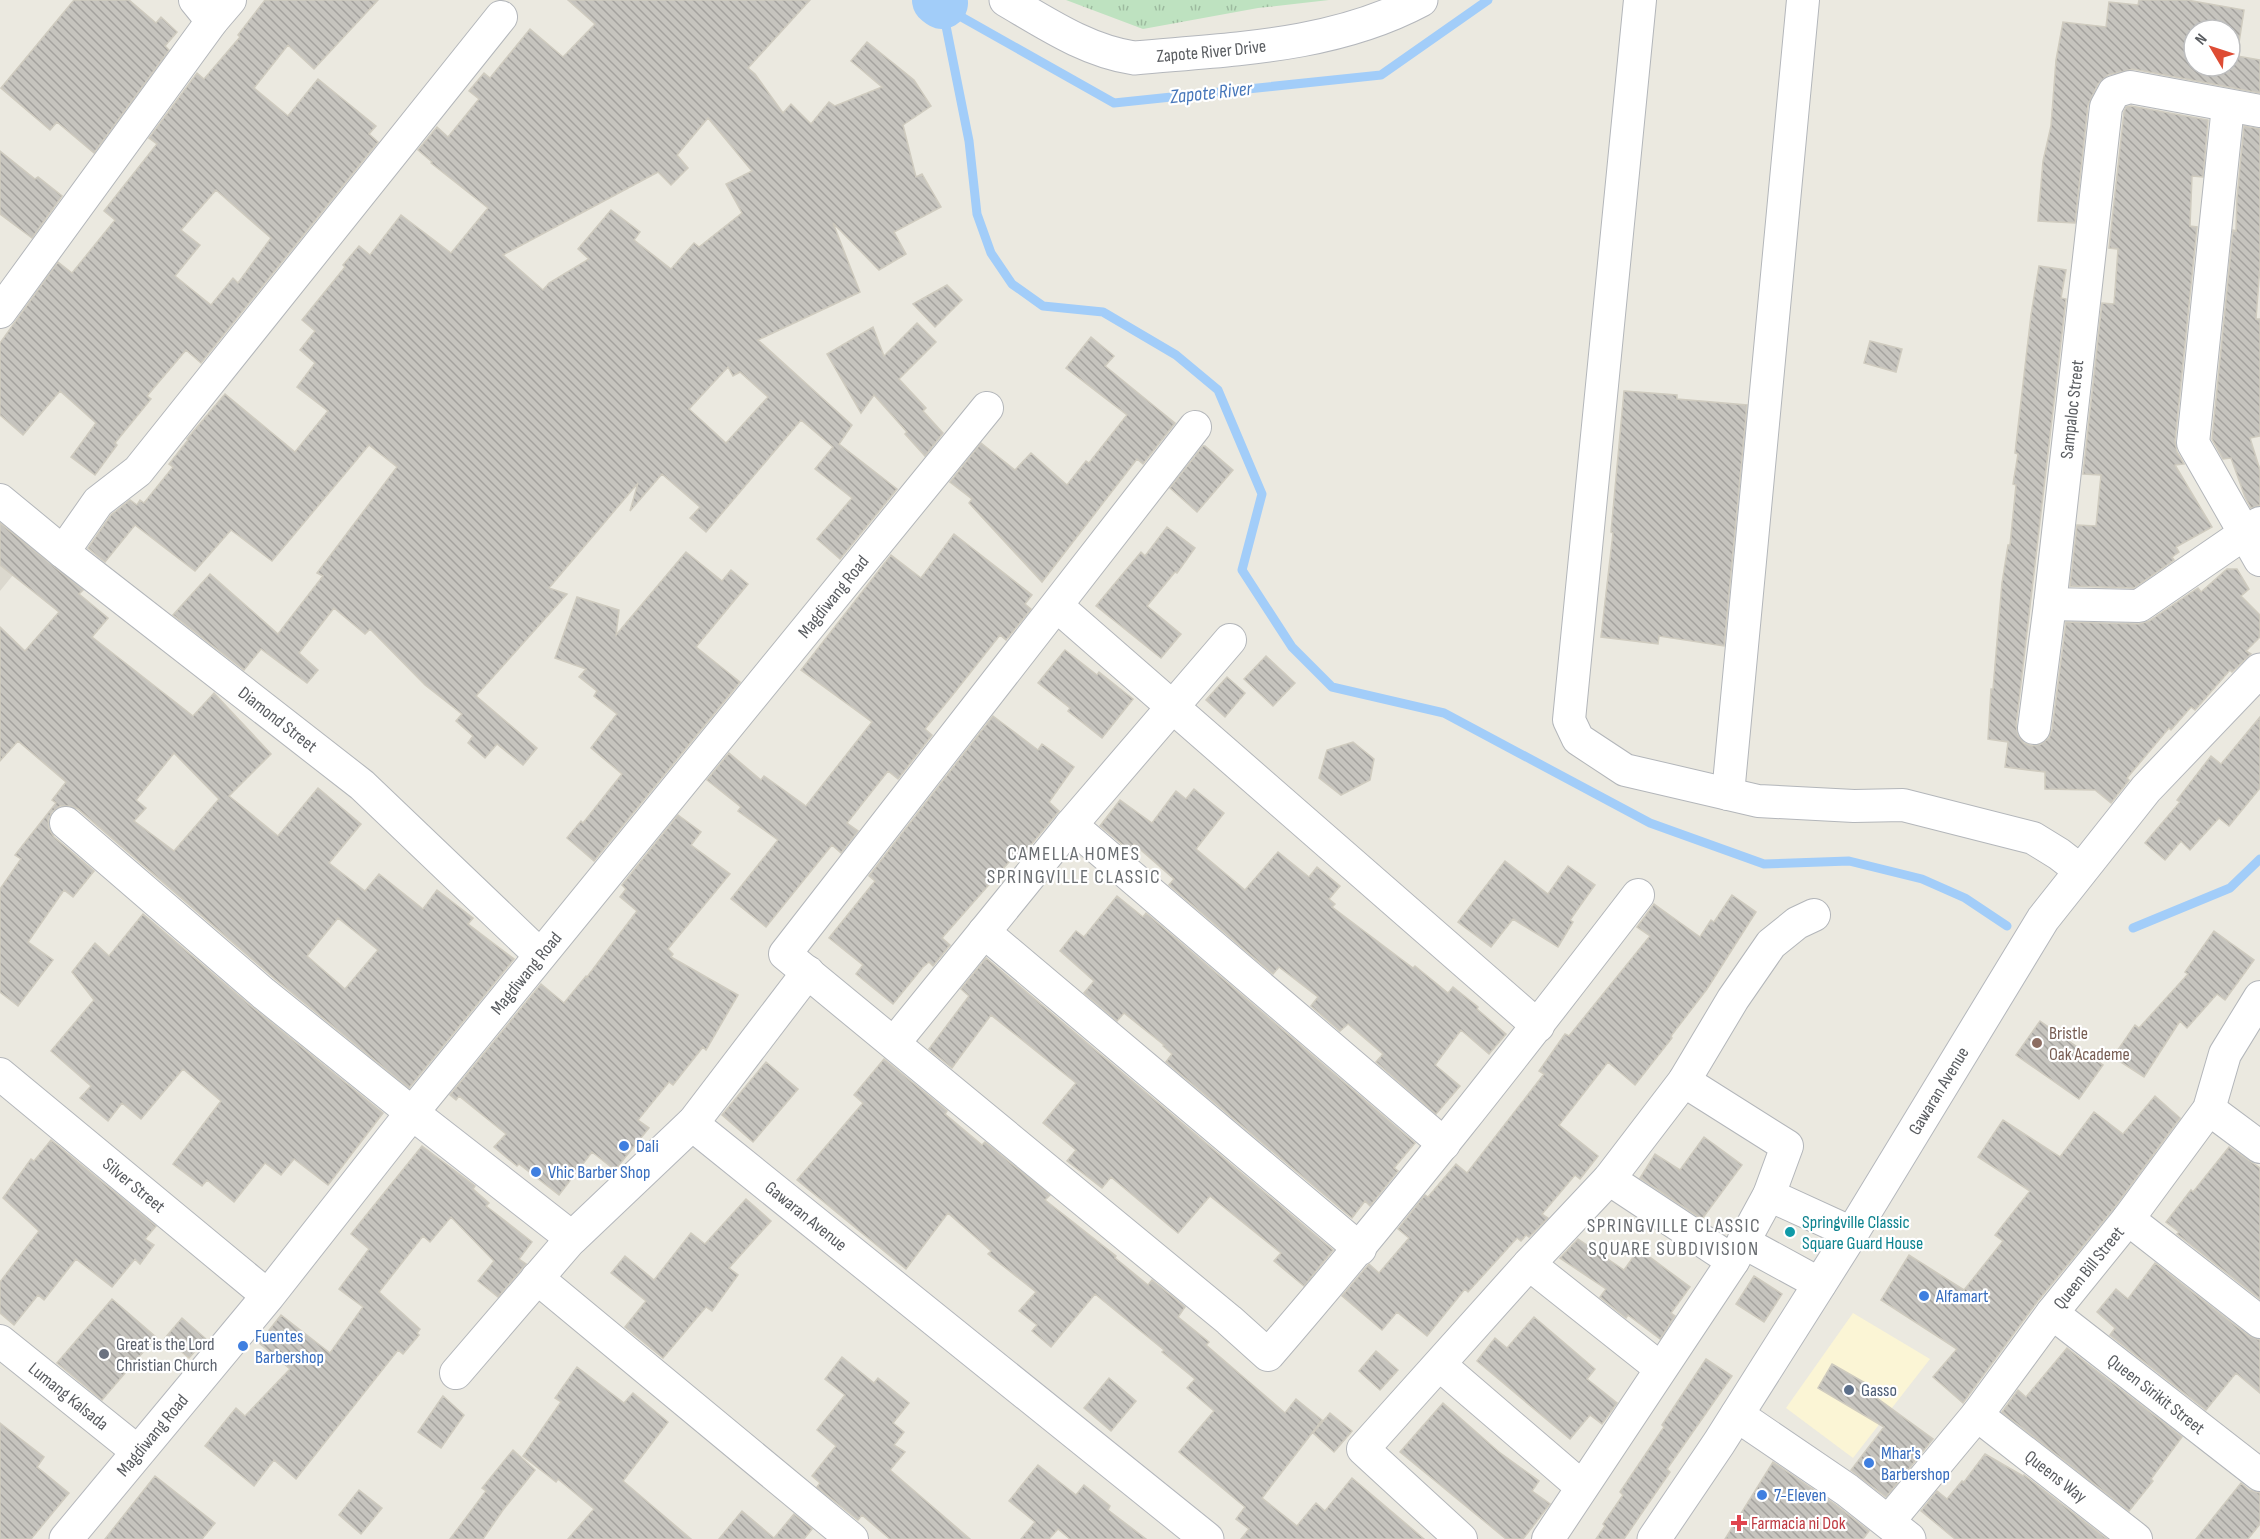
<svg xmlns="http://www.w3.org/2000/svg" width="2260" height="1539" viewBox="0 0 2260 1539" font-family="'Sofia Sans Condensed',sans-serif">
<defs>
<pattern id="grass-tufts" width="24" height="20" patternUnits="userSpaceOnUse" patternTransform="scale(1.5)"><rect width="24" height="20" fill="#bee2c0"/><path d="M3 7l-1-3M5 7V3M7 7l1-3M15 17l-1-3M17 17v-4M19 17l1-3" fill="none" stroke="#9dba9f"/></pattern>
<pattern id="building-back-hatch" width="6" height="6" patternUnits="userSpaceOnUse" patternTransform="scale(1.5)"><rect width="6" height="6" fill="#c6c4be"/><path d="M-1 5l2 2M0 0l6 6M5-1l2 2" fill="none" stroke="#a4a29e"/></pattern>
</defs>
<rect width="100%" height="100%" fill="#ebe9e0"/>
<path fill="#fbf5d5" d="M1853,1313l77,46 -77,99 -67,-50z"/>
<path fill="#dbd8ce" d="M0,512l39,31 -39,48z"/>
<path fill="url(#grass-tufts)" d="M1066,0h263l-71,8 -115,21z"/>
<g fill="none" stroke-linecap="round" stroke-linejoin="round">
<path stroke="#a2cdf9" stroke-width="9" d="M942,3v3l172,97 267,-28 107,-75
M942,6l27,135 8,73 14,39 21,31 31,22 60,6 73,43 42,35 44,104 -20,76 50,77 40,40 112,26 206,110 114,41 85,-3 73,18 43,19 42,28
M2133,928l97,-40 30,-29"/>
<path stroke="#a2cdf9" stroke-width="52" d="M938,0l4,3"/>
</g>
<path fill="url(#building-back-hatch)" stroke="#cfcbbf" stroke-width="1.5" fill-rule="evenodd" d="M74,0h55l27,23 5,-6 16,15 -12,14 4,4 -75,103 -37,-31 -7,8 -49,-42z
M265,0h113l-64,69 -26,-24 -34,43 34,28 30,-37 58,47 -7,8 9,8 -177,221 -15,-13 -39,46 4,3 -36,44 2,2 -22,30 -24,-18 25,-34 -36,-32 -37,44 -23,-20v-72l58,-81 14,11 43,-53 -11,-9 53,-67 -8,-6 48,-65 7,6 36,-42 -2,-2zM216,190l55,48 -33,45 -5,-5 -22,27 -36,-29 25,-31 -19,-15z
M568,0h242l-62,68 7,6 28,39 8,-9 20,20 18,-22 6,4 47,-19 -31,-26 16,-19 47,38 17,26 -28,19 13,52 6,-3 19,33 -47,25 12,22 -27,16 -46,-47 27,69 -102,48 94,85 -13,19 58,45 -57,70 -23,-20 35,-41 -37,-29 18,-22 -32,-27 -95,112 -16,-14 10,-11 -38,-33 -32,37 8,-28 -89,105 18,6 -91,102 61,52 -14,17 -26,-21 -12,14 -17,-15 5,-7 -17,-15 6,-7 -37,-29 -55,-56 -5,5 -31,-26 -35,45 19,17 -11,13 -46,-34 -17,21 -71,-55 37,-41 68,60 45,-58 -6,-3 80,-106 -28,-22 -97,116 -41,-31 -36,41 -60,-46 -30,37 -17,-14 23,-33 19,-15 7,5 3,-5 4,3 29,-36 -4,-3 19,-24 -1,-1 38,-45 70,58 33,-41 -31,-24 18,-24 -15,-13 15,-19 -13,-11 43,-53 -2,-2 16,-19 11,9 31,-40 50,38 37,-45 -57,-45 1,-1 -14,-12 19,-23 11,10 31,-38 -10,-8 15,-18 6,5 40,-49 33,28 32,-33zM708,118l44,53 -26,13 16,29 -43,34 -5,-4 -23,26 -37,-29 6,-8 -29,-22 -33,39 11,10 -40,24 -6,7 -40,-35 155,-83 13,13 17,-17 -11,-13zM728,367l5,9 7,-4 28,25 -42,46 -37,-34z
M2139,0h48l57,10 -7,46 23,4v33l-127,-24 -25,6 -10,9 -10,21 -13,118 -37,-2 5,-60 8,-35 5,-66 7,-38 43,5 3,-25 29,3zM2194,30h36v36h-36z
M2131,106l77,14 -5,57 -11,-1 -2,50 7,1 -22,214 2,11 7,12 -9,1 37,62 -36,20 3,5 -7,5 2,3 -40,28 -64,-2 7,-61 19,1 5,-51 -18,-1 19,-171 12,1 4,-55 -9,-1 15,-136 2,-5z
M2244,126l16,3v136l-4,54h4v117l-10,2 10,32v35l-9,3 -6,-11 -14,-39 -8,1 -11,-20 21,-209 3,1 1,-33z
M0,151l35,28 3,-2 24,19 -30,42 -32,-24z
M2039,266l27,4 -5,28 5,1 -50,427 2,9 6,8 8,3 9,-2 8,-6 3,-8 14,-108 73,2 10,-3 49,-33 3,4 26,-23h10l12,20 -8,7 19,19v22l-14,14 5,3 -19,18 -2,-2 -35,40 -4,-3 -20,23 -2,-2 -42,50 2,2 -18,23 -16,-13 -50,-1v-17l-40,-5 3,-25 -20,-3 3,-50h2l9,-106 6,-38h2l6,-60 -3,-1 5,-30 -3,-1 16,-138z
M947,285l15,15 -27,27 -22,-23z
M917,323l19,19 -37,37 27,29 -3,3 20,22 -18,23 -20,-22 2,-2 -33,-37 -13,18 -34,-59 46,-27 11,29z
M1091,337l23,19 -9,10 70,57 -32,41 -6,-5 -95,123 -73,-79 3,-4 -22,-17 31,-39 34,27 16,-17 36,32 19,-24 3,2 38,-48 -61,-47z
M1870,341l32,8 -6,23 -32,-9z
M1624,391l53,4v4l70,6 -23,241 -65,-10 -1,8 -57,-7 12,-104 -2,-1z
M1203,446h2l28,24 -36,42 -27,-24z
M0,523l83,67 -4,4 29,24 -16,19 101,79 21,-23 57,61 -42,42 49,40 40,-48 43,36 -32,39 36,28 14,-17 44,35 14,-19 36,28 -5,6 46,35 -105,129 -134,-109 -197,-170 -8,-3h-10l-8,6 -4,8 1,9 5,8 40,34 -21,26 -9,-7 -36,52 25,18 -35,46 -18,-14v-103l21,-30 -6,-4 41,-52 -4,-3 14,-18 -48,-41 -18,20v-134l25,24 34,-39 -59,-47zM174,753l45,46 -45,52 -40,-30 12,-13 -10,-8zM338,918l40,32 -33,39 -38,-33z
M1167,527l28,21 -18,25 -2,-1 -28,34 34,28 -20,24 -65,-52 45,-54 4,4z
M954,534l78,61 -7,9 6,5 -25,31 -6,-5 -45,57 -30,37 7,6 -34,44 -10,-8 -41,52 11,8 -17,22 -9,-8 -66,82 -35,-28 47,-59 -40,-29 3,-4 -34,-27 22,-27 32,27 3,-4 42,30 66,-84 -71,-52 90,-115 30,23z
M686,552l36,29 9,-11 17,14 -52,63 44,35 -146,179 -27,-23 14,-17 2,2 39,-49 -31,-26 26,-34 -23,-18 3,-5 -18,-14 7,-8 -31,-11 22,-61 42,13 -3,25z
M1065,650l32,25 2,-3 34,27 -31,39 -34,-27 2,-3 -32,-25z
M1266,656l29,27 -22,23 -29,-27z
M1227,677l18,16 -20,24 -19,-17z
M993,716l45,34 4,-6 32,23 -25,35 10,9 -39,47 -4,-4 -74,84 8,7 -17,21 -4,-4 -6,5 -30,37 -37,-30 7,-9 -34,-27 46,-57 -6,-5z
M2260,717v71l-31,38 -10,-8 -29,32 -9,-9 -16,19 -20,-17 35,-41 -3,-2 34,-44 10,8z
M1353,742l21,17 -4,21 -29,15 -22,-17 8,-28z
M1194,789l30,24 -28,36 49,41 33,-38 31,25 8,-10 23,19 -11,13 6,5 -3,3 81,61 2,-2 33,27 5,-6 25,20 -1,2 29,25 -17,20 -28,-24 -26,35 25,21 -24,28 -60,-52 7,-8 -35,-30 -8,7 -29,-25 7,-9 -39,-30 -6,7 -104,-89 5,-6 -40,-35 -5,6 -29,-24 20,-26 32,23 24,-32 10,8z
M678,815l23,17 -10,13 39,29 -62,75 5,5 -2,3 67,38 -32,55 -3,-3 -30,38 -4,-3 -31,38 11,8 -34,42 -23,-18 -33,43 -40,-31 -2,2 -23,-19 12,-13 -47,-38 -3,4 -6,-5 91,-111 23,19 22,-27 1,1 50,-66 -17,-14 6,-8 -4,-4z
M1505,861l43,33 20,-28 27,19 -25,35 3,2 -15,25 -45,-28 -22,28 -33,-25z
M1732,895l24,17 -49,77 -36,47 1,2 -37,47 -27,-23 -49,63 39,31 -18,23 -5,-4 -33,39 6,4 -19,19 -3,-2 -5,6 -4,-3 -49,54 -3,-3 -38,47 -30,-24 -15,18 -40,-34 27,-32 10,9 30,-35 -11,-9 27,-34 3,2 28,-33 11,9 77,-99 -5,-3 26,-37 4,2 81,-100 -13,-9 17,-23 46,33 11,-17 3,2z
M1117,896l26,21 3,-4 269,230 -21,25 4,3 -28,35 -5,-5 -13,17 -186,-156 6,-8 -9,-8 1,-1 -40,-32 -7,8 -33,-28 10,-12 -34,-30 16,-20 8,6z
M143,914l109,93 131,106 -55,72 -34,-26 -13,16 -16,-12 -31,39 -27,-22 -5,6 -29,-22 48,-63 -38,-32 -42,50 -19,-16 -14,18 -28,-23 11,-12 -40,-35 43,-51 -22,-28 23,-29 14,13z
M2214,931l40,29 -29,40 -8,-6 -30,34 -7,-7 -36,56 -31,-20 22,-32 4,3 49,-54 -3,-2z
M986,958l347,292 -29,36 -30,-25 7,-8 -71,-57 -32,37 -67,-56 -9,11 -35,-27 9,-11 -33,-27 33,-40 -85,-68 -39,53 -23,-19 40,-53 -8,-7z
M2040,1021l63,44 -24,34 -63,-44z
M884,1059l63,52 -2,3 37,31 3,-3 65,53 -5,5 71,56 -1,2 33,27 4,-5 33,27 -7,10 31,25 -3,3 79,68 11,-14 26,21 -60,78 35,28 19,-23 9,8 27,-33 72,61h-183l8,-10 -13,-10 9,-12 -66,-55 35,-41 -27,-23 8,-9 -33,-27 2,-2 -69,-56 -44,53 -19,-16 5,-6 -18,-14 17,-19 -48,-38 3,-3 -43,-38 -42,56 -109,-89 66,-77 -9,-8z
M766,1062l32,27 -45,53 -31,-27z
M2155,1096l25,22 -66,90 -77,94 -74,101 -30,-26 24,-28 -76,-49 28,-45 55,35 39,-49 -8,-6 35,-44 -52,-34 25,-37 57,37 34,-45 29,22z
M1704,1137l38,28 -40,54 -62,-41 15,-24 25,16z
M51,1140l105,86 -11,13 9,6 -14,19 -5,-5 -23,28 -36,-28 -32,41 -6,-5 -24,30 -14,-12v-31l39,-51 -36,-33 28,-39 3,2z
M422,1146l53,40 -2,3 16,14 -3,3 46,36 -13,17 7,5 -28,33 -20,-16 16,-20 -43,-44 -21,25 -7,-6 -44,56 41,37 -3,4 2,2 -16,19 -5,-4 -102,129 -22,-19 -20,26 -49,-40 31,-38 9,8 45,-47 -31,-26 22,-28 49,38 33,-46 -24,-18 30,-40 -18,-15z
M2229,1147l31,21v131l-83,-65 2,-2 -13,-10 25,-32 2,2z
M746,1199l25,22 -42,47 9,7 -26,36 -6,-4 -43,51 -38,-31 21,-26 -35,-28 14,-17 29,24 37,-47 14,11z
M1578,1239l46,31 15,-21 51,38 -19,26 4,3 -15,23 -32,-24 -2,3 -26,-21 6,-8 -46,-31z
M2155,1263l94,73 11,4v53l-24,-20 -30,37 -96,-75 5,-7 -18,-16 19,-23 12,10z
M1754,1276l28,18 -18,28 -28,-18z
M112,1299l44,38 -54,63 -45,-37z
M1534,1317l61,52 -8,10 30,24 -15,21 -12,-9 -20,24 -93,-78 18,-23 12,10z
M182,1318l24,21 -17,19 -24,-20z
M2067,1348l115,89 -31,42 2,2 -24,30 -127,-99 16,-22 8,7z
M1376,1351l22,19 -18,20 -21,-19z
M842,1357l32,26 4,-5 31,25 -16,20 11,9 -10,13 11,7 -15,18 80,69h-80l-28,-24 -4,5 -41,-33 3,-4 -8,-7 24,-30 -19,-16 28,-35 -20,-16z
M1706,1359l26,17 -65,93 3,3 -46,67h-28l9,-13 -2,-2 20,-29 -3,-3 44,-65 -2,-2z
M1832,1364l49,28 -4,6 56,41 -47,58 -35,-27 33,-43 -66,-39z
M577,1367l47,36 9,-10 35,29 -45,59 68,58h-123l26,-30 -36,-30 -2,3 -33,-26 38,-54 -6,-4z
M1109,1378l27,23 -25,30 -27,-23z
M443,1396l21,19 -23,33 -23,-16z
M1443,1403l56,49 40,29 -7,10 18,13 -27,35h-17l-106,-87z
M1330,1413l22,18 -18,21 -21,-19z
M0,1423l44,34 -7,10 32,26 -38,46h-31z
M513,1450l22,20 -32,40 -20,29h-33l36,-48 -4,-3z
M1985,1454l38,22 1,-1 83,64h-152l-34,-28 16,-20 10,8 15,-18 2,1z
M1773,1462l63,43 33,26 -6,8h-138z
M1038,1465l38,30 8,-10 26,21 -2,4 38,29h-76l-12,-10 -9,10h-28l14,-17 -26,-21z
M155,1476l60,47 -13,16h-97z
M2241,1483l8,7 11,3v31l-12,15h-52z
M359,1490l23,18 -21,26 -22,-19z
M742,1511l32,27 20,-24 18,15 -8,10h-85z"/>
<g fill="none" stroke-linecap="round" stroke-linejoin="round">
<defs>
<g id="street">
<path d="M195,0l17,21"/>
<path d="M1640,0l-71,720 9,19 47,31 133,31 96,5 49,-1 130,33 26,16 22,17"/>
<path d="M2228,106l-35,337 67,117"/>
<path d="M0,312l212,-291 18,-21"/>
<path d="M1195,427l-410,527 444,366 39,35c129,-149 250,-304 370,-460"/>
<path id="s1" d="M0,500l63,52 299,233 178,170"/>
<path d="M63,552l35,-50 40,-31 363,-454"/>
<path d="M2050,604l89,2 121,-83"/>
<path d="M1057,606l481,420"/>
<path id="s2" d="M2034,728l16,-124 56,-497 8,-15 16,-5 130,24"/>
<path d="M1728,794l75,-794"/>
<path id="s3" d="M66,823l197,170 149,120 575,-705"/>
<path d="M1071,825l373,319"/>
<path d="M984,932l376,317"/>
<path d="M894,1043l177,-218 159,-185"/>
<path id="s4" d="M0,1074l268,222"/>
<path d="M2209,1109l51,38"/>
<path d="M692,1124l116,-152"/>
<path d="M1609,1179l124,82"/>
<path d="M1769,1195l83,38"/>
<path d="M2128,1219l132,103"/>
<path d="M1743,1242l77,42"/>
<path d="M1529,1264l131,104"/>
<path d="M537,1278l315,261"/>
<path id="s5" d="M2052,1313l208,162"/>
<path id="s6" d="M0,1341l137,110"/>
<path d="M1440,1365l142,122"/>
<path d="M456,1373l116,-135"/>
<path id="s7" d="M1977,1415l159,124"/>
<path id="s8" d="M1888,1522l89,-107 75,-102 76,-94 81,-110 16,-55 35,-57"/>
<path d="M1461,1539l-98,-90 166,-185 80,-85 75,-98 49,-82 38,-55 26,-21 17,-8"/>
<path d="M1548,1539l185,-278 36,-66 18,-49 -103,-65"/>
</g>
<g id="secondary">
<path id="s9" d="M1006,0c41,24 81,51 128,58 98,-9 199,-11 287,-58"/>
<path d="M1737,1415l110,75 62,49"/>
<path id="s10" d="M66,1539l202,-243 144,-183 160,125 120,-114 515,415"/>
<path id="s11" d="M1654,1539l65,-96 133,-210 191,-314 103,-130 114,-119"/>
</g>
</defs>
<use href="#street" stroke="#b3b6ba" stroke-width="34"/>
<use href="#secondary" stroke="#b4b7bc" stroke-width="35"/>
<use href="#street" stroke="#fff" stroke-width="32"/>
<use href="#secondary" stroke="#fff" stroke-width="33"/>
</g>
<circle fill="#8d6e63" stroke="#fff" stroke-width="2" cx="2037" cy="1043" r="6"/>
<g fill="#3f7fe0" stroke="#fff" stroke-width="2">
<circle cx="624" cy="1146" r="6"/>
<circle cx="536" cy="1172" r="6"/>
<circle cx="1924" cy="1296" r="6"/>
<circle cx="243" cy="1346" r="6"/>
<circle cx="1869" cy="1463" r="6"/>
<circle cx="1762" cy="1495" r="6"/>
</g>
<circle fill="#0f9aa8" stroke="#fff" stroke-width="2" cx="1790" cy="1232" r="6"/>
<circle fill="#6b7280" stroke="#fff" stroke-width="2" cx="104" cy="1354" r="6"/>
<circle fill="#5c6f8a" stroke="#fff" stroke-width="2" cx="1849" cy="1390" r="6"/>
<path fill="#e0444e" stroke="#fff" stroke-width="2" d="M1736 1514h6v6h6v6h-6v6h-6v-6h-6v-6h6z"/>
<g text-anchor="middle" stroke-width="4.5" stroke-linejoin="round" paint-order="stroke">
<g font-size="18" fill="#595c60" stroke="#fff">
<text dy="6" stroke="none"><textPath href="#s9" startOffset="219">Zapote River Drive</textPath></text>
<text dy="6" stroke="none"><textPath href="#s2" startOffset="321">Sampaloc Street</textPath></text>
<text dy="6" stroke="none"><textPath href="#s3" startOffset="1118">Magdiwang Road</textPath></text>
<text dy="6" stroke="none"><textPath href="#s1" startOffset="354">Diamond Street</textPath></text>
<text dy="6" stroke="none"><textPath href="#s3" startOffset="632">Magdiwang Road</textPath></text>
<text dy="6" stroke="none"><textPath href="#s11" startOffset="531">Gawaran Avenue</textPath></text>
<text dy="6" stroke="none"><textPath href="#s4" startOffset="174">Silver Street</textPath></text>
<text dy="6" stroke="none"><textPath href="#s10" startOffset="1064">Gawaran Avenue</textPath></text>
<text dy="6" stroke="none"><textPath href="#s8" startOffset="324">Queen Bill Street</textPath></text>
<text dy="6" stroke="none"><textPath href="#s5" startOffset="132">Queen Sirikit Street</textPath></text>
<text dy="6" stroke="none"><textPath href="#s6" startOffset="88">Lumang Kalsada</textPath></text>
<text dy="6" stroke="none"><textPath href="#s10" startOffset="135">Magdiwang Road</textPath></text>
<text dy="6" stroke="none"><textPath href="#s7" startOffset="100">Queens Way</textPath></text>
</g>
<g font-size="18" fill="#785e54" stroke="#fff" text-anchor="start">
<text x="2049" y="1039">Bristle<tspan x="2049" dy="21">Oak Academe</tspan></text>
</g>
<g font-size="18" fill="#366cbe" stroke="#fff" text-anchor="start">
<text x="636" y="1152">Dali</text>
<text x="548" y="1178">Vhic Barber Shop</text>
<text x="1936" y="1302">Alfamart</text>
<text x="255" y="1342">Fuentes<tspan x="255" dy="21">Barbershop</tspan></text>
<text x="1881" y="1459">Mhar's<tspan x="1881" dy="21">Barbershop</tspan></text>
<text x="1774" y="1501">7-Eleven</text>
</g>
<g font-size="18" fill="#0d838f" stroke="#fff" text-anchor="start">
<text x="1802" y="1228">Springville Classic<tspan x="1802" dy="21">Square Guard House</tspan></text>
</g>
<g font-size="18" fill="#5b616d" stroke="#fff" text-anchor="start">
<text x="116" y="1350">Great is the Lord<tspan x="116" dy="21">Christian Church</tspan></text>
</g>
<g font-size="18" fill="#4e5e75" stroke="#fff" text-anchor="start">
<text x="1861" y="1396">Gasso</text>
</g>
<g font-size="18" fill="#be3a42" stroke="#fff" text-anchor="start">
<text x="1751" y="1529">Farmacia ni Dok</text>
</g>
<g font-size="20" font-style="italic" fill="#4777ba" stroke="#fff">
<text transform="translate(1211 92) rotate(-6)" y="7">Zapote River</text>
</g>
<g font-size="20" letter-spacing="1.5" fill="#6a6e72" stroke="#fff">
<text x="1074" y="860">CAMELLA HOMES<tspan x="1074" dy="23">SPRINGVILLE CLASSIC</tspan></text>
<text x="1674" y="1232">SPRINGVILLE CLASSIC<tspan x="1674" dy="23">SQUARE SUBDIVISION</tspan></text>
</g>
</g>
<g transform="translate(2212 48) rotate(309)"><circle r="28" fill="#ffffff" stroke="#bdbebf" stroke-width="1.5"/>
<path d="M0-4.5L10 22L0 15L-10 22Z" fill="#de4c34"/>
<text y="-9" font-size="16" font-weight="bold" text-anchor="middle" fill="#595c60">N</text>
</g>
</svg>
